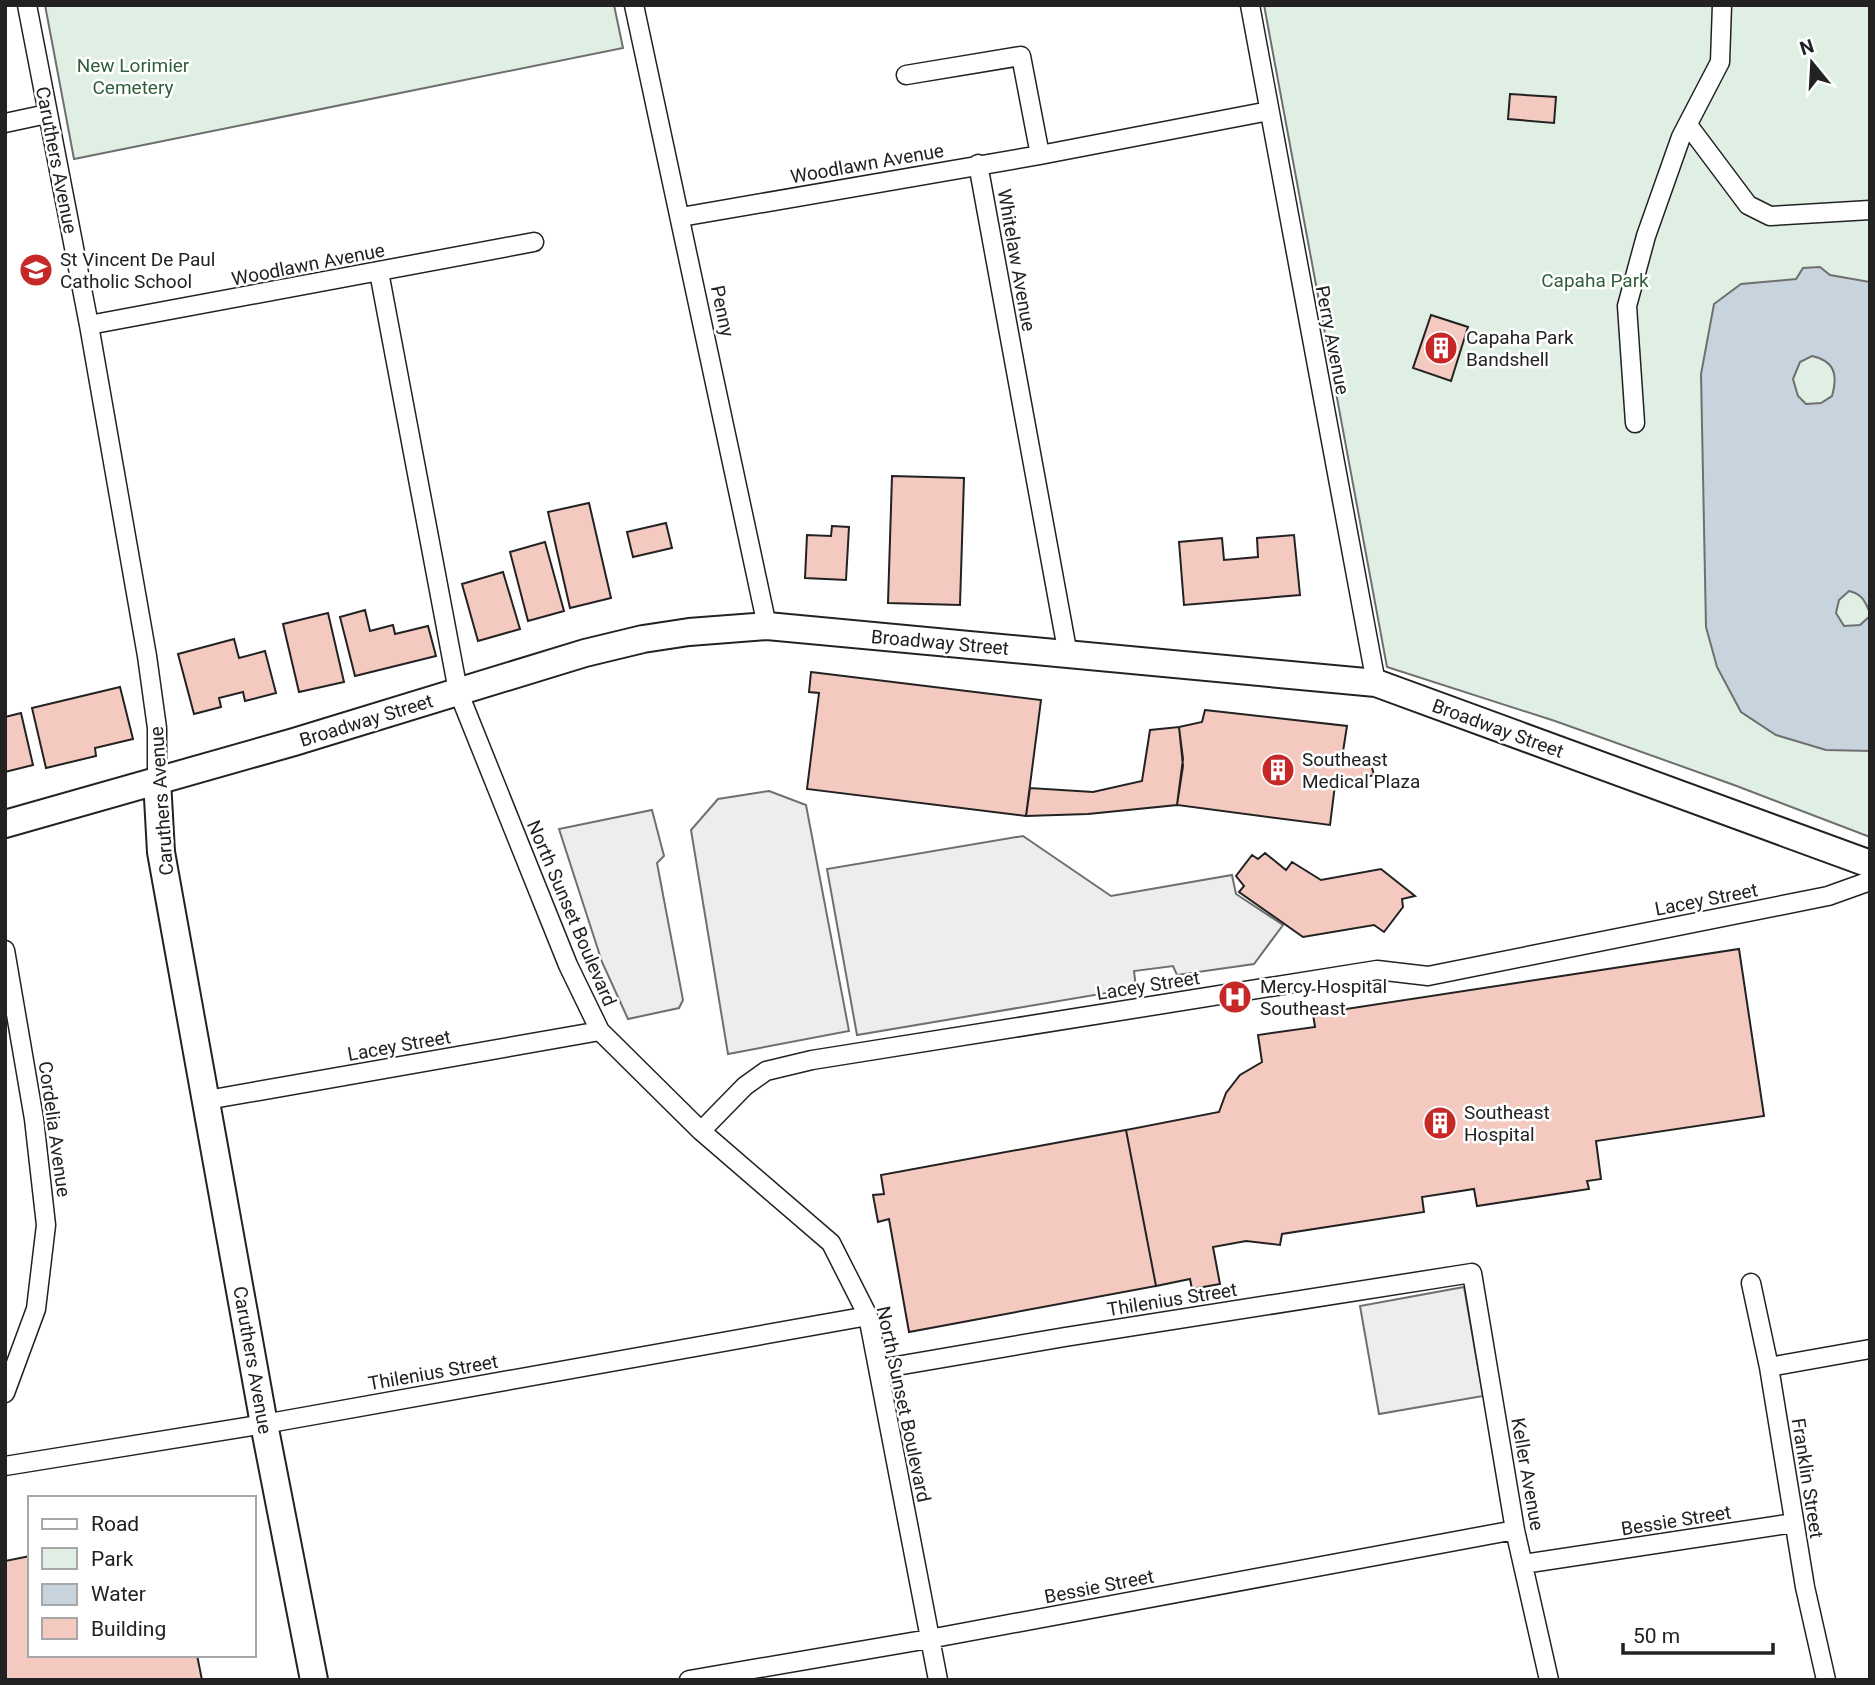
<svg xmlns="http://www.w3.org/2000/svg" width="1875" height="1685" viewBox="0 0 1875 1685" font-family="Roboto,sans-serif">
<rect width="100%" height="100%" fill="#fff"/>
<path fill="#e0efe3" stroke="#6f6f6f" stroke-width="2" d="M45,5h569l9,43 -549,111z
M1264,5h606v832l-136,-52 -179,-64 -168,-54z"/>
<path fill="#ededed" stroke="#6f6f6f" stroke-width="2" d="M769,791l37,14 43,226 -121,23 -37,-224 27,-31z
M652,810l12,46 -7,7 26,137 -4,8 -51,11 -26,-57 -43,-133z
M1023,836l88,60 121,-21 4,19 47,31 -29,39 -77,11 -4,-9 -39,5 2,17 -279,47 -30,-166z
M1464,1287l19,109 -104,18 -19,-108z"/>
<path fill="#c7d3dd" stroke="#6f6f6f" stroke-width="2" fill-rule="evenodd" d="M1820,267l10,8 40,7v331c-5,-12 -8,-19 -21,-22l-10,9 -3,13 8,13 16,-1 10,-9v135l-44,-1 -50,-15 -35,-23 -24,-45 -11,-40 -5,-253 13,-70 27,-20 55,-5 7,-11zM1812,356c23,5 26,19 20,40l-11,7 -15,1 -8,-8 -5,-17 7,-17z"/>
<path fill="#f3c9c0" stroke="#222" stroke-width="2" d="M1510,94l46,3 -2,26 -46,-4z
M1431,315l37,12 -17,54 -38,-13z
M892,476l72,2 -4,127 -72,-2z
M589,503l22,95 -41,10 -22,-96z
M666,523l6,25 -39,9 -6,-25z
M832,526l17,1 -3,53 -41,-2 2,-43 24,1z
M1294,535l6,60 -116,10 -5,-63 43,-4 2,22 34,-3 -1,-19z
M545,542l19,69 -36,10 -18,-69z
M503,572l17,57 -42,12 -16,-57z
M365,610l5,21 23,-6 2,9 33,-8 8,30 -81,20 -15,-59z
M328,613l16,69 -45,10 -16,-68z
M234,639l5,19 26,-7 11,42 -31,8 -2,-9 -24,6 2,9 -27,7 -16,-60z
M811,672l230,28 -15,116 -219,-27 12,-96 -10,-1z
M120,687l13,52 -38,9 1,8 -50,12 -14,-60z
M1205,710l142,16 -5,32 27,-1 5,18 -39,10 -5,40 -153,-20 6,-39 -4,-39 23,-5z
M21,713l12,52 -28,7v-55z
M1179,727l4,32 -6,46 -89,9 -62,2 4,-28 63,4 49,-11 8,-51z
M1265,853l21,17 6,-8 29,18 60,-11 34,27 -13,3 1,8 -19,25 -10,-7 -71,12 -64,-45 5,-6 -8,-10 16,-21 6,4z
M1739,949l25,167 -168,25 5,38 -14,2 2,8 -112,17 -3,-17 -52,8 2,15 -142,22 -2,11 -34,-4 -33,6 7,37 -28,5 -2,-10 -34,7 -30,-156 93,-18 7,-19 14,-18 22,-13 -4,-27 57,-8 -2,-13z
M1126,1130l30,156 -247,46 -20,-113 -11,3 -5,-27 11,-1 -3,-19z
M30,1556v99h167l5,25h-197v-119z"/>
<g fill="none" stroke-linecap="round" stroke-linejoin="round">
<defs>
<path id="street" d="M27,5l62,320 58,331 10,72v52
M634,5l133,621
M1250,5l126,678
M906,75l115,-19 19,99
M5,123l42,-9
M1688,125l60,80 22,11 100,-6
M978,164l90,491
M681,217l359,-62 229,-44
M379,272l79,419 110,274 32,66 101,100 130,112 37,73 70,364
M89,325l445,-83
M1635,423l-8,-117 19,-70 35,-99 39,-75 2,-57
M5,950l29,169 12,106 -10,84 -31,84
M207,1100l393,-69
M701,1131l44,-45 21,-15 46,-11 565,-90 51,6 400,-80 42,-15
M1751,1283l18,84 36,220 21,93
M1769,1367l101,-18
M879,1369l186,-32 407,-64 43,257 34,150
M5,1466l259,-42 604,-108
M1523,1564l271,-41
M689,1680l240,-41 586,-109"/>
<path id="secondary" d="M157,780l4,72 103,572 50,256
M5,824l289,-82 291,-89 58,-14 46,-7 78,-6 609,57 494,181"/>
</defs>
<use href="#street" stroke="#222" stroke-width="21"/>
<use href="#secondary" stroke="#222" stroke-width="30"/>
<use href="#street" stroke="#fff" stroke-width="18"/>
<use href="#secondary" stroke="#fff" stroke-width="26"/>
</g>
<defs>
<symbol id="school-disc" viewBox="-11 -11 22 22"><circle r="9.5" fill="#c62828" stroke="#fff"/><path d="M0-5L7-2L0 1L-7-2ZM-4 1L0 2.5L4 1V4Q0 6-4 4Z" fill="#fff"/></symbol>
<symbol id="building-disc" viewBox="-11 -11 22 22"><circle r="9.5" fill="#c62828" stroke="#fff"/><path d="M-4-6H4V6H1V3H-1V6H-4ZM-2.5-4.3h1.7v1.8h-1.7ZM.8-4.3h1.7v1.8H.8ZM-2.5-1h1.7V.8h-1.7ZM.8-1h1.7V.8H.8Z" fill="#fff"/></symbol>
<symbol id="hospital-disc" viewBox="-11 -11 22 22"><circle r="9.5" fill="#c62828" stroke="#fff"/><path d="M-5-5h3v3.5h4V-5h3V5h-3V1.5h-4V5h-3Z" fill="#fff"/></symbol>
</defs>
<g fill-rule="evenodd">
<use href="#school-disc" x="17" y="251" width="38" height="38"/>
<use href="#building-disc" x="1422" y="329" width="38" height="38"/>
<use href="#building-disc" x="1259" y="751" width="38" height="38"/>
<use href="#hospital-disc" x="1216" y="978" width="38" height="38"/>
<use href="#building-disc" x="1421" y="1104" width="38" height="38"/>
</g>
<g text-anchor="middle" stroke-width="5" stroke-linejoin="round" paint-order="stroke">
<g font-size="19" fill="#2f5e38" stroke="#fff">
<text x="133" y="72">New Lorimier<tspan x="133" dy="22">Cemetery</tspan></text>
<text x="1595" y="287">Capaha Park</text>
</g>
<g font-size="19" fill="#222" stroke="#fff">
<text transform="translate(57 160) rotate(79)" y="7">Caruthers Avenue</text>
<text transform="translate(867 163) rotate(-10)" y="7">Woodlawn Avenue</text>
<text transform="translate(1017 260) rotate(80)" y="7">Whitelaw Avenue</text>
<text transform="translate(308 264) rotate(-11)" y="7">Woodlawn Avenue</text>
<text transform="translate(723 311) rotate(78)" y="7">Penny</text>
<text transform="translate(1333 340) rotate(79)" y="7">Perry Avenue</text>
<text transform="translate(940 642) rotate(5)" y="7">Broadway Street</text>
<text transform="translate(366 720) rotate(-17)" y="7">Broadway Street</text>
<text transform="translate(1498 728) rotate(20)" y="7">Broadway Street</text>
<text transform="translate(161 801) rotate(-94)" y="7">Caruthers Avenue</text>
<text transform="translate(1706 899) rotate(-11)" y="7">Lacey Street</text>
<text transform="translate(572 913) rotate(67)" y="7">North Sunset Boulevard</text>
<text transform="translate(1148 985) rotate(-9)" y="7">Lacey Street</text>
<text transform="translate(399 1045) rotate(-10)" y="7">Lacey Street</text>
<text transform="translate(55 1129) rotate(82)" y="7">Cordelia Avenue</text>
<text transform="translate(1172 1299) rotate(-9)" y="7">Thilenius Street</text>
<text transform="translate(253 1360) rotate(80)" y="7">Caruthers Avenue</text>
<text transform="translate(433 1372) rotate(-10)" y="7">Thilenius Street</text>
<text transform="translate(904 1404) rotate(78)" y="7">North Sunset Boulevard</text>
<text transform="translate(1528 1474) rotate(80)" y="7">Keller Avenue</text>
<text transform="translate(1808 1478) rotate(81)" y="7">Franklin Street</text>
<text transform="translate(1676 1520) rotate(-9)" y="7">Bessie Street</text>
<text transform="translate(1099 1586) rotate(-11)" y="7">Bessie Street</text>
</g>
<g font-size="19" fill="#222" stroke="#fff" text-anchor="start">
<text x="60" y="266">St Vincent De Paul<tspan x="60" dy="22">Catholic School</tspan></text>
<text x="1466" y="344">Capaha Park<tspan x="1466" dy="22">Bandshell</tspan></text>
<text x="1302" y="766">Southeast<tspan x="1302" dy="22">Medical Plaza</tspan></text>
<text x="1260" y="993">Mercy Hospital<tspan x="1260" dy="22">Southeast</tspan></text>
<text x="1464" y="1119">Southeast<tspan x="1464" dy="22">Hospital</tspan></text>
</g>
</g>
<rect width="1875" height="1685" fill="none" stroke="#222222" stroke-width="14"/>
<rect x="28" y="1496" width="228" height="161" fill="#ffffff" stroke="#a7a7a7" stroke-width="2"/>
<rect x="42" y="1519" width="35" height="10" fill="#ffffff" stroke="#a7a7a7" stroke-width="2"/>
<text x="91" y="1531" font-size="21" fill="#222222">Road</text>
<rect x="42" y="1548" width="35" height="21" fill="#e0efe3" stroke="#a7a7a7" stroke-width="2"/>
<text x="91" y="1566" font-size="21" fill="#222222">Park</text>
<rect x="42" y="1584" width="35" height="21" fill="#c7d3dd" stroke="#a7a7a7" stroke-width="2"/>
<text x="91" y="1601" font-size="21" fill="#222222">Water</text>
<rect x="42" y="1618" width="35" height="21" fill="#f3c9c0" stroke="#a7a7a7" stroke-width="2"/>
<text x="91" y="1636" font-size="21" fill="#222222">Building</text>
<g transform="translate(1812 63) rotate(342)" stroke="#ffffff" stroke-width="5" paint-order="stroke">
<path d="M0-5L12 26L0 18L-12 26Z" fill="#222222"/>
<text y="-10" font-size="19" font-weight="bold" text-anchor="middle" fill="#222222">N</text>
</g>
<path d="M1623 1643v10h150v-10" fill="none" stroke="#222222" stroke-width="3.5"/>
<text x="1633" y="1643" font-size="21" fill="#222222" stroke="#ffffff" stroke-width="5" paint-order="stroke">50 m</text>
</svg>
